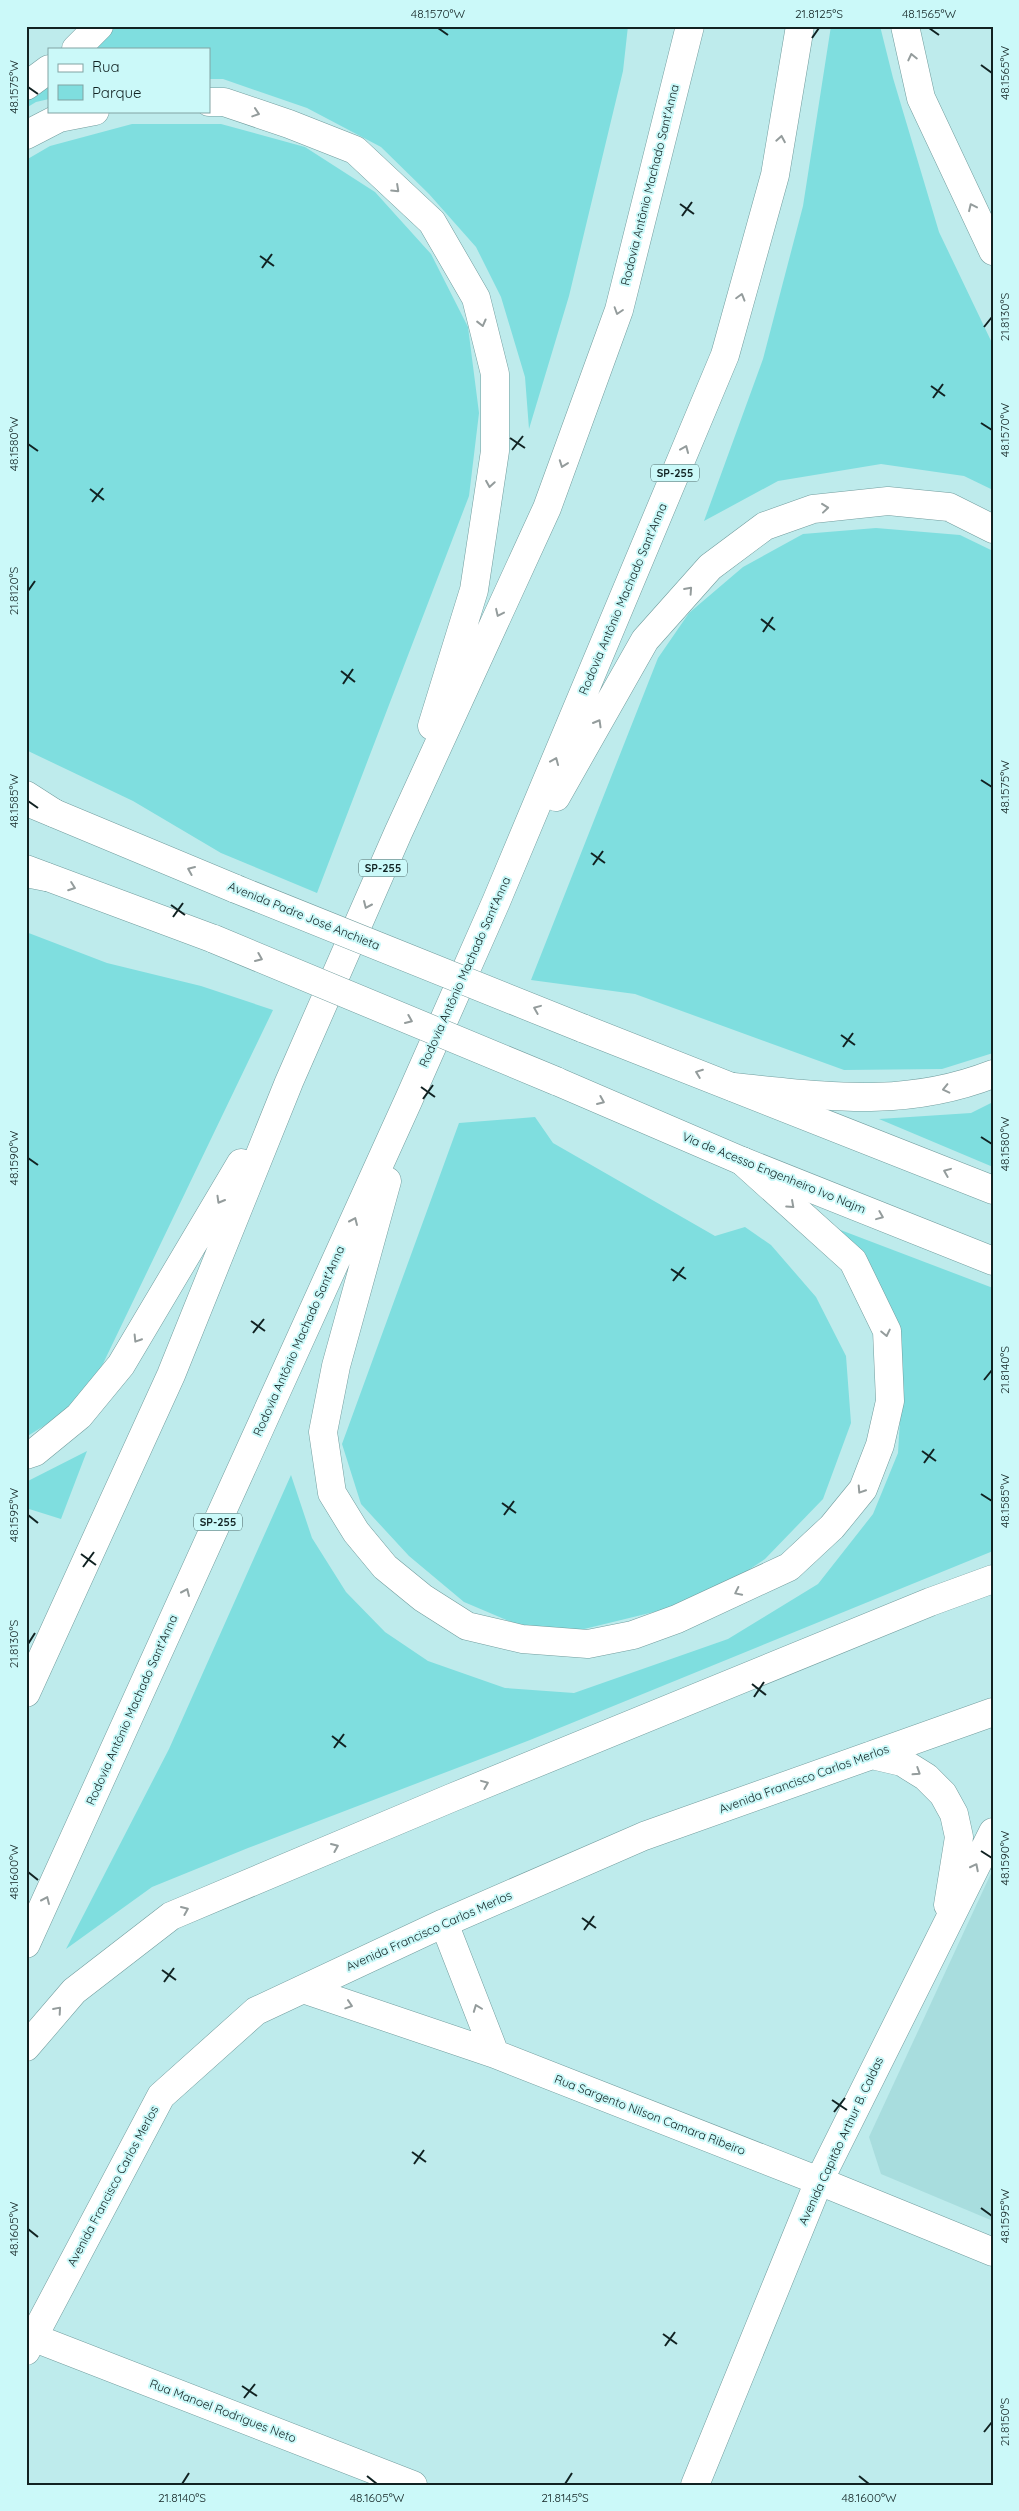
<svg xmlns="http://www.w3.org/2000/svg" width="1019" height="2511" viewBox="0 0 1019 2511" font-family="Quicksand,sans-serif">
<rect width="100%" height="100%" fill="#beebec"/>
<path fill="#a8ddde" d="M993,1869v352l-112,-47 -12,-37z"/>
<path fill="#7fdedf" d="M86,26h542l-5,45 -54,225 -40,133 -4,-52 -24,-80 -25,-50 -47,-53 -48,-47 -74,-39 -84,-29h-14v-30h-146z
M831,26h49l13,52 46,154 54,113v145l-29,-14 -83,-12 -103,17 -74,40 59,-162 40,-153z
M49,62v37l-13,3 -10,6v-25z
M132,124h89l84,23 70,45 56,62 37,73 11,86 -10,83 -152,397 -96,-40 -88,-52 -107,-51v-590l24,-14z
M876,528l84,7 33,16v502l-51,16 -98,1 -209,-76 -104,-14 127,-322 31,-45 54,-46 60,-33z
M26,932l81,31 94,23 72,24 -174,362 -36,42 -37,23z
M993,1102v65l-114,-48 92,-6z
M535,1117l18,26 162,93 30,-9 26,18 45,52 30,59 5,67 -28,76 -58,60 -62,41 -127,31 -60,-7 -52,-22 -55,-46 -48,-52 -19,-60 117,-321z
M830,1226l163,62v263l-463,189 -282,108 -96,39 -86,62 103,-200 122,-274 21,63 34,54 39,40 43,29 77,27 69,5 154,-54 90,-55 55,-70 25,-61 4,-67z
M87,1451l-26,68 -35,-11v-26z"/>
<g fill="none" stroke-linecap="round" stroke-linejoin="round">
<defs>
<path id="minor" d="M872,1755l30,7 24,15 17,17 11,20 5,23 -11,68
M444,1923l51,131
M303,1989l192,65 324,127 174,71
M32,2337l381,148
M26,2351l135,-255 95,-85 188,-88 200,-87 349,-124
M695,2485l124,-304 174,-349"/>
<path id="secondary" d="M32,804l204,85
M26,869l188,70
M582,1028l411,162
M556,1081l186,80 251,100"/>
<path id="motorway" d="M905,26l16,72 72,153
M76,49l23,-23
M26,86l23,-17
M209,102h15l65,22 66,26 77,72 44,76 19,76v77l-21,139 -42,136
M26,135l33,-17 36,-7
M26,795l28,18
M556,797l89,-157 65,-73 55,-41 48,-17 75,-8 61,6 44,22
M26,873l20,4
M733,1087c93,9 170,22 260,-13
M387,1181l-51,185 -13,66 9,61 24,39 29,35 38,31 44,28 55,13 66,5 45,-9 44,-16 112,-52 43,-40 31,-38 17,-44 10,-44 -3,-70 -34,-70 -111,-100
M26,1455l9,-3 44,-36 42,-51 120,-202
M26,1693l145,-318 118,-293 109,-249 149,-325 72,-198 71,-284
M26,1944l383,-845 87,-197 229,-547 50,-180 25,-149
M26,2047l48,-56 97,-75 280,-118 479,-196 63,-23"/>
</defs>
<use href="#minor" stroke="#729d9e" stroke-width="29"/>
<use href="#secondary" stroke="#729d9e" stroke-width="29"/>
<use href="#motorway" stroke="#729d9e" stroke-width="29"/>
<use href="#minor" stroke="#fff" stroke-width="28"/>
<use href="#secondary" stroke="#fff" stroke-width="28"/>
<use href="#motorway" stroke="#fff" stroke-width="28"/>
<defs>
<path id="secondary-bridge" d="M236,889l346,139
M214,939l342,142"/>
</defs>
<use href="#secondary-bridge" stroke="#729d9e" stroke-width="29" stroke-linecap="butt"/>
<use href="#secondary-bridge" stroke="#fff" stroke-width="28"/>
</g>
<defs><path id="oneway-chevron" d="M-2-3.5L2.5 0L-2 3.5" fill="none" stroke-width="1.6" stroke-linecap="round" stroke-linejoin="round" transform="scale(1.25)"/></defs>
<g stroke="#949c9c">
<use href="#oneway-chevron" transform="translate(912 57) rotate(-103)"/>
<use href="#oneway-chevron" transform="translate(256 113) rotate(18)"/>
<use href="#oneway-chevron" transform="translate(781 139) rotate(-80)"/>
<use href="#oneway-chevron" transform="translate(396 189) rotate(43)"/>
<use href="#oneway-chevron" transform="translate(972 207) rotate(-115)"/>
<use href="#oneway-chevron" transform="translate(741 297) rotate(-74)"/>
<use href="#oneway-chevron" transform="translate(618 311) rotate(108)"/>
<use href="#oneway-chevron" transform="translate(482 323) rotate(76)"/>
<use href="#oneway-chevron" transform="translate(685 449) rotate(-67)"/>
<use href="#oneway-chevron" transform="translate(563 464) rotate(110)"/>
<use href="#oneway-chevron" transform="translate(490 484) rotate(99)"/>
<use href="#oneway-chevron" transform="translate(825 508) rotate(-6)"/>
<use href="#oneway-chevron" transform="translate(689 590) rotate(-48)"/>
<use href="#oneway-chevron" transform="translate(499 613) rotate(115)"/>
<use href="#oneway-chevron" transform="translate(598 723) rotate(-60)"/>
<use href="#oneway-chevron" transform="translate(555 761) rotate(-67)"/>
<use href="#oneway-chevron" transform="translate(191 870) rotate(-157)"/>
<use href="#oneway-chevron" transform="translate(72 887) rotate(20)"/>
<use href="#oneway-chevron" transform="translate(367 905) rotate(114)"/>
<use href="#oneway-chevron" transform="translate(259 958) rotate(23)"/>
<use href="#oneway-chevron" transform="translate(537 1009) rotate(-158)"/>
<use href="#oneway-chevron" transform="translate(409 1020) rotate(23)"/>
<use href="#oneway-chevron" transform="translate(699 1073) rotate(-159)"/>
<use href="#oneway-chevron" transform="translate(946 1089) rotate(167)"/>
<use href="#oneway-chevron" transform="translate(601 1101) rotate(23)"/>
<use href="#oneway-chevron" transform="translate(947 1172) rotate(-158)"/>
<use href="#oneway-chevron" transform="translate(220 1200) rotate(120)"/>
<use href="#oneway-chevron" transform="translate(791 1205) rotate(42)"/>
<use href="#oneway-chevron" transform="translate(880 1216) rotate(22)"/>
<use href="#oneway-chevron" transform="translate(354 1221) rotate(-66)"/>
<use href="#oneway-chevron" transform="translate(886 1333) rotate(78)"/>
<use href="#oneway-chevron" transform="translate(137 1339) rotate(122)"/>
<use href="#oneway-chevron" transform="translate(861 1490) rotate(123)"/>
<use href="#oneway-chevron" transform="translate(186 1592) rotate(-66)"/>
<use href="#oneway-chevron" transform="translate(738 1592) rotate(154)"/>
<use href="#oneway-chevron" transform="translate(917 1772) rotate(33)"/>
<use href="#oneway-chevron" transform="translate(485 1784) rotate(-22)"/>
<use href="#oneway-chevron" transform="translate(335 1847) rotate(-23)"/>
<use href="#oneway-chevron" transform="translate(975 1867) rotate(-63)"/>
<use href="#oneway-chevron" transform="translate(46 1900) rotate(-66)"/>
<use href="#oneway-chevron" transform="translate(185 1910) rotate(-23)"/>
<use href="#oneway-chevron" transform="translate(349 2005) rotate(18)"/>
<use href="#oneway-chevron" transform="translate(477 2008) rotate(-111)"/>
<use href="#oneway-chevron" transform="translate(58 2010) rotate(-49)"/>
</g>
<path fill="none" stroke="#122" stroke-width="2" d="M438,28l10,7M929,28l10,7M812,38l7,-10M981,65l11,8M28,87l10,7M680,204l14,10M682,216l10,-14M260,256l14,10M262,268l10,-14M984,327l8,-10M931,386l14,10M933,398l10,-14M981,423l11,7M510,438l15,10M28,444l10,7M512,450l11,-14M90,489l14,11M92,502l11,-14M28,591l7,-10M761,619l14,11M763,632l10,-15M341,671l14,11M343,684l10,-15M981,780l11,7M28,801l10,7M591,853l14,10M593,865l10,-14M171,905l14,10M173,917l10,-14M841,1035l14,10M843,1047l10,-14M421,1087l14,10M423,1099l10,-14M981,1137l11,7M28,1158l10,7M671,1269l15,10M673,1281l11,-14M251,1321l14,10M253,1333l11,-14M984,1380l8,-10M922,1451l14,10M924,1463l10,-14M981,1494l11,7M502,1503l14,10M28,1515l10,8M504,1515l10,-14M81,1554l15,11M83,1567l11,-15M28,1644l7,-11M752,1684l14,11M754,1697l10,-15M332,1736l14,11M334,1748l10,-14M981,1851l11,7M28,1872l10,8M582,1918l14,10M584,1930l10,-14M162,1970l14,10M164,1982l10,-14M832,2100l15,10M834,2112l11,-14M412,2152l14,10M414,2164l10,-14M981,2208l11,8M28,2229l10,8M663,2334l14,10M665,2346l10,-14M242,2386l15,10M244,2398l11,-14M984,2432l8,-10M367,2476l10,8M859,2476l10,8M182,2484l7,-11M565,2484l7,-11"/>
<g text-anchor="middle" stroke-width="4" stroke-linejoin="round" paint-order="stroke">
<g fill="#cbf9f9" stroke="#496262" stroke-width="1">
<rect x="651" y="464.5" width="48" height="17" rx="4"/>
<rect x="359" y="859.5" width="48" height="17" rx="4"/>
<rect x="194" y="1513.5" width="48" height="17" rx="4"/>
</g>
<g font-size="11" font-weight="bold" fill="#122">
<text x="675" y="477">SP-255</text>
<text x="383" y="872">SP-255</text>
<text x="218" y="1526">SP-255</text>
</g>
<g font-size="12" fill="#122" stroke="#cbf9f9">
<text transform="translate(650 185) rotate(-76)" y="4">Rodovia Antônio Machado Sant'Anna</text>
<text transform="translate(623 599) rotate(-67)" y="4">Rodovia Antônio Machado Sant'Anna</text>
<text transform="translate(304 916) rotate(22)" y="4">Avenida Padre José Anchieta</text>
<text transform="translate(465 972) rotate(-66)" y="4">Rodovia Antônio Machado Sant'Anna</text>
<text transform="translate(774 1173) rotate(22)" y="4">Via de Acesso Engenheiro Ivo Najm</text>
<text transform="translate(299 1341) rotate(-66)" y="4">Rodovia Antônio Machado Sant'Anna</text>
<text transform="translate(132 1710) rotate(-66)" y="4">Rodovia Antônio Machado Sant'Anna</text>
<text transform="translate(804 1779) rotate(-20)" y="4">Avenida Francisco Carlos Merlos</text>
<text transform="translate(429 1931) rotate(-24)" y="4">Avenida Francisco Carlos Merlos</text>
<text transform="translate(650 2115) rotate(21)" y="4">Rua Sargento Nilson Camara Ribeiro</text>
<text transform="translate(841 2141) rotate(-65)" y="4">Avenida Capitão Arthur B. Caldas</text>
<text transform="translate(113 2186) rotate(-62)" y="4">Avenida Francisco Carlos Merlos</text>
<text transform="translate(223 2411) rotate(21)" y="4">Rua Manoel Rodrigues Neto</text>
</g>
</g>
<rect width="1019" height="2511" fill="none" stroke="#cbf9f9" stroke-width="55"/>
<rect x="48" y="48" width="162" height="65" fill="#cbf9f9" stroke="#81a3a3"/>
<rect x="58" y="64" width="25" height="8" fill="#ffffff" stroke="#81a3a3"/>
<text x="92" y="72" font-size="15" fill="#112222">Rua</text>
<rect x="58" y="85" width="25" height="15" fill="#7fdedf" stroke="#81a3a3"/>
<text x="92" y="98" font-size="15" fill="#112222">Parque</text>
<rect x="28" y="28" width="964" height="2456" fill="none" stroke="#122" stroke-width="2"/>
<g font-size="12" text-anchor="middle" fill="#122">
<text x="438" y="18">48.1570°W</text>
<text x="819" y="18">21.8125°S</text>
<text x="929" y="18">48.1565°W</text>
<text transform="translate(1005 73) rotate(-90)" y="4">48.1565°W</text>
<text transform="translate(14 87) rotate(-90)" y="4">48.1575°W</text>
<text transform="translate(1005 317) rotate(-90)" y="4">21.8130°S</text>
<text transform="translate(1005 430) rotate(-90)" y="4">48.1570°W</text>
<text transform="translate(14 444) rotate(-90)" y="4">48.1580°W</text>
<text transform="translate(14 591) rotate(-90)" y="4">21.8120°S</text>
<text transform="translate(1005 787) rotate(-90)" y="4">48.1575°W</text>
<text transform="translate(14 801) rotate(-90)" y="4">48.1585°W</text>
<text transform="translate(1005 1144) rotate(-90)" y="4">48.1580°W</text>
<text transform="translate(14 1158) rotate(-90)" y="4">48.1590°W</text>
<text transform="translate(1005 1370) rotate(-90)" y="4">21.8140°S</text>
<text transform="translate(1005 1501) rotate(-90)" y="4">48.1585°W</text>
<text transform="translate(14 1515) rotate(-90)" y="4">48.1595°W</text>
<text transform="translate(14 1644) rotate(-90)" y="4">21.8130°S</text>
<text transform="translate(1005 1858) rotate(-90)" y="4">48.1590°W</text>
<text transform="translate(14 1872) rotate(-90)" y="4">48.1600°W</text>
<text transform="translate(1005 2216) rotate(-90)" y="4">48.1595°W</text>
<text transform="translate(14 2229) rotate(-90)" y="4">48.1605°W</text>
<text transform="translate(1005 2422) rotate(-90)" y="4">21.8150°S</text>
<text x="182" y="2502">21.8140°S</text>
<text x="377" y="2502">48.1605°W</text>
<text x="565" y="2502">21.8145°S</text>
<text x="869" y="2502">48.1600°W</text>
</g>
</svg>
